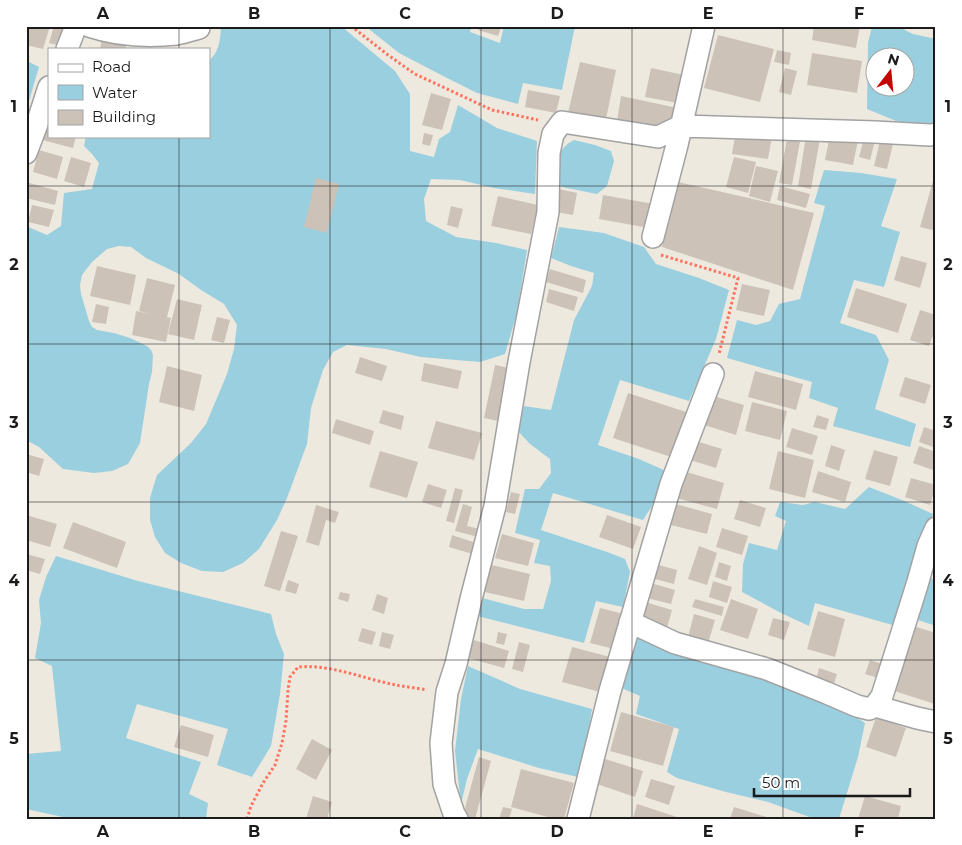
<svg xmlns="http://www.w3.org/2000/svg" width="962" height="845" viewBox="0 0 962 845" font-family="Montserrat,sans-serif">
<rect width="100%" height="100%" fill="#eee9df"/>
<path fill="#9acfe0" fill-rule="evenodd" d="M221,26h120l54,45 15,23v57l24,6 5,-18 11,-7 8,-27 39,23 40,13 -2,53 -41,-6 -34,-8 -29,-1 -7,20 2,22 30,16 40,6 31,7 -10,63 -12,41 -25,8 -59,-5 -35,-8 -39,-4 -14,7 -10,18 -12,38 -4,36 -20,54 -10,22 -18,29 -16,14 -20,9 -21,-1 -21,-8 -16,-10 -10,-16 -5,-17v-22l7,-23 34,-32 15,-19 21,-50 7,-25 3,-24 -13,-21 -23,-14 -22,-16 -33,-16 -15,-11 -12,-1 -12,3 -15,13 -10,13 -2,10 1,9 8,27 3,6 5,3 17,3 16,5 17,8 4,4 2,5 -1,17 -3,12 -9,59 -12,21 -16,7 -18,2 -31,-4 -24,-22 -13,-7v-214l21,9 14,-9 3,-33 28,-4 7,-26 -7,-9 -8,-8 2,-10h123v-75c11,-11 11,-20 12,-35z
M365,26h68l4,1 1,-1h33l-1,6 30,11 4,-17h71l-13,64 -39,-7 -5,21 -41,-11 -32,-16 -46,-24z
M872,26h25l16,8 23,5v88l-40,-6 -29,-12 1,-66zM874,58h30v30h-30z
M26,62h3l10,5 -13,44z
M574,140l21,5 16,6 3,10 -7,25 -10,8 -35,-7 -6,-7c2,-18 0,-31 18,-40z
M824,170l37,3 36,6 -16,47 19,6 -16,55 -30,-7 -14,43 36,12 13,25 -14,49 41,15 -6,23 -77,-21 5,-18 -29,-10 3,-16 -85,-24 10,-38 19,5 14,-4 9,-17 21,-5 25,-93 -11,-3z
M559,227l45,6 40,14 12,17 43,14 30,12 -13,49 -27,62 -69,-21 -22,65 41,14 27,12 -10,29 -13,20 -90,-27 -12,37 69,23 15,6 5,13 -7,35 -27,-6 -12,42 -107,-27 5,-18 42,11h19l8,-28 -1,-15 -16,-3 6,-23 -25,-7 10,-44h14l12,-16 -1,-14 -20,-15 -13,-14 7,-24 27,4 23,-90 18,-34 2,-13 -23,-7 -20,-8z
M869,487l33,13 31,14 -37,112 -81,-23 -6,23 -28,-13 -39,-21 1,-28 6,-21 28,7 9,-29 -11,-5 5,-14 23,3 12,-3 30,7z
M56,556l82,25 133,33 5,20 8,20 -4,40 -9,52 -19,31 -35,-12 11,-36 -91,-25 -11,34 75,24 -12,32 19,9 -2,16h-134l-46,-10v-55l35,-3 -9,-85 -17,-8 6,-35 -2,-23 7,-23z
M925,577l11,3v46l-24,-8z
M634,634l41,17 51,18 49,13 63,23 27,18 -7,34 -19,62h-24l-47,-17 -42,-10 -49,-14 -10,-6 12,-43 -43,-15 4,-18 -21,-9z
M468,666l52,23 72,20 -9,55 -5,13 -39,-9 -61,-19 -11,30 -6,25 -6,-53 6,-52z"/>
<path fill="#cdc2b8" d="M28,26h22l-7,23 -17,-4v-14z
M54,26h19l-7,21 -17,-4z
M479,26h18l4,2 -3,8 -20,-6z
M814,26h46l-4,22 -44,-8z
M718,35l56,14 -14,53 -56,-14z
M102,39l24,6v4h-26z
M777,50l14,3 -2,12 -15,-3z
M812,53l50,8 -5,32 -50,-8z
M580,62l36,8 -11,54 -38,-7z
M651,68l33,7 -6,28 -33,-6z
M785,68l12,3 -6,24 -12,-3z
M528,90l32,6 -4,17 -31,-6z
M431,93l20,6 -9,31 -20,-5z
M621,96l71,15 -3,29 -74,-7z
M48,117l1,19h27l-3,12 -31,-8z
M736,131l36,5 -4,23 -36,-5z
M424,133l9,2 -3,11 -8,-2z
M788,133l13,3 -9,49 -13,-2z
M830,135l28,5 -5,25 -28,-5z
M865,135l11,2 -6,23 -11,-3z
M806,136l14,3 -9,50 -13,-3z
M881,137l13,3 -7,29 -13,-3z
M39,150l24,7 -6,22 -24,-7z
M71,157l20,6 -7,24 -20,-6z
M734,157l22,5 -8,31 -22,-6z
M756,166l22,5 -8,31 -21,-6z
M316,178l23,6 -12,49 -23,-6z
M933,181l3,1v49l-16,-4z
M26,182l32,9 -3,14 -29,-7z
M678,182l136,31 -21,77 -131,-43z
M780,186l30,8 -4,14 -29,-8z
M559,189l18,4 -4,22 -18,-3z
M603,195l51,9 -5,24 -50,-9z
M498,196l40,9 -7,29 -40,-8z
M32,205l22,5 -5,17 -21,-5z
M451,206l12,3 -5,19 -11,-3z
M901,256l26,7 -7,25 -26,-8z
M97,266l39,9 -6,30 -40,-9z
M550,269l36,11 -3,13 -37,-11z
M147,278l28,7 -8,32 4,1 -5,24 -34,-7 4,-24 13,3 -10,-3z
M742,284l28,6 -6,26 -28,-6z
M856,288l51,16 -9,29 -51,-16z
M549,289l29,8 -4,14 -28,-9z
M177,299l25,6 -8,35 -26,-6z
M96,304l13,3 -3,17 -14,-2z
M920,310l16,5v13l-7,18 -19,-6z
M217,317l13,3 -6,23 -13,-3z
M360,357l27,9 -5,15 -27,-8z
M424,363l38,8 -4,18 -37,-8z
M495,365l19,4 -11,53 -19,-4z
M167,366l35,9 -8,36 -35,-9z
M755,371l48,13 -7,26 -48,-13z
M905,377l26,8 -6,19 -26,-8z
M628,393l58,19 -15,45 -58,-19z
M710,395l34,10 -8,30 -35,-11z
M752,402l35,9 -7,29 -35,-9z
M383,410l21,6 -3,14 -22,-7z
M817,415l12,4 -3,11 -13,-3z
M336,419l38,12 -4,14 -38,-12z
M436,421l46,12 -8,27 -46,-12z
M924,427l12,4v17l-17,-6z
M792,428l26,8 -6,19 -26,-8z
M696,441l26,8 -6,19 -26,-8z
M831,445l14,5 -6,21 -14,-5z
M919,446l17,6v19l-23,-8z
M874,450l24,7 -8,29 -25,-7z
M380,451l38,11 -11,36 -38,-11z
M778,451l36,9 -9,38 -36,-9z
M26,454l18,5 -5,17 -13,-4z
M683,471l41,12 -7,26 -41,-11z
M818,471l33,11 -6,20 -33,-10z
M911,478l25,7 -6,20 -25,-8z
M428,484l19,6 -6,18 -19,-6z
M455,488l8,2 -9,33 -8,-2z
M511,492l9,2 -5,20 -9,-2z
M740,500l26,8 -6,19 -26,-8z
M672,503l40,11 -5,20 -40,-10z
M463,504l9,3 -5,19 17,4 -2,8 -27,-7z
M316,505l23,7 -4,11 -9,-3 -7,26 -13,-4z
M26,515l31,9 -7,23 -24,-7z
M607,515l34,12 -8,22 -34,-12z
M73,522l53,20 -9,26 -54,-20z
M722,528l26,8 -6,19 -26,-8z
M281,531l17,5 -18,55 -16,-5z
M502,534l32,9 -6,23 -33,-8z
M452,535l27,9 -3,11 -27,-8z
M699,546l18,7 -10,32 -19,-6z
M26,554l19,5 -5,15 -14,-4z
M719,562l12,4 -4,15 -12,-4z
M483,563l47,11 -6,27 -48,-11z
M655,564l22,6 -3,14 -23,-6z
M288,580l11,4 -3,10 -11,-3z
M713,581l19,6 -5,16 -18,-6z
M651,583l24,7 -4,14 -24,-6z
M340,592l10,2 -2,8 -10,-3z
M377,594l11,4 -4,16 -12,-4z
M695,599l29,8 -2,9 -30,-9z
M731,599l27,10 -10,30 -28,-9z
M645,602l27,8 -5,18 -27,-8z
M600,608l24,6 -10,35 -24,-6z
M818,611l27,8 -10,38 -28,-8z
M694,614l21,6 -8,27 -20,-6z
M773,618l17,4 -6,18 -16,-5z
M910,625l26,8 -1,71 -47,-15z
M362,628l14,4 -4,13 -14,-4z
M382,632l12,3 -4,14 -11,-3z
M498,632l9,2 -3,11 -8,-2z
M474,640l35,11 -5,17 -36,-10z
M519,642l11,3 -7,27 -11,-3z
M572,647l42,11 -10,35 -42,-11z
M870,660l12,4 -4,14 -13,-4z
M819,668l18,6 -5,16 -17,-6z
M621,712l53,15 -11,39 -53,-15z
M876,717l30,11 -10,29 -30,-10z
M181,725l33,10 -6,22 -34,-10z
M312,739l20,11 -16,30 -20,-11z
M479,757l12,4 -16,58h-13z
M602,758l41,13 -8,26 -41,-14z
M521,769l53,14 -10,36h-9l-44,-12z
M651,779l24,7 -6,19 -24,-8z
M313,796l19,6 -5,17h-21z
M865,796l36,10 -3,13h-40z
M637,804l40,13v2h-44z
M503,807l9,2 -3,10h-10z
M734,807l36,11v1h-40z"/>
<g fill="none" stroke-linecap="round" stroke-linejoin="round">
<defs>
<path id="minor" d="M89,26c27,9 58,11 87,8 7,-1 15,-4 23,-6v-2
M67,49l9,-23
M26,153l11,-29 12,-37
M653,237l24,-92 27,-119
M630,622l45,21 92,26 60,24 30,13 12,3 6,-3 7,-10 35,-111 11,-39 8,-18
M875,706l42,12 19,4
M457,819l-3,-5 -10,-30 -3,-41 6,-51 9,-28 15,-65 24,-93 24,-144 29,-150 1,-59 4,-19 9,-12 96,15 23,-11 194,6 55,3 6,-1
M578,819l32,-128 61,-207 42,-110"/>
</defs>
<use href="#minor" stroke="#a2a2a2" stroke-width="24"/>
<path stroke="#ff725e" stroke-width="3" stroke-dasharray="2.5 2.5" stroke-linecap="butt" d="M351,26l37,29 27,19 77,36 46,10
M661,255l77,23 -19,76
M247,819l4,-13 12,-23 12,-18 7,-22 4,-22 2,-31 2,-13 8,-10c33,-3 66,12 98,18 10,2 21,3 31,5"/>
<use href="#minor" stroke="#fff" stroke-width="21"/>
</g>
<path fill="none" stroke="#1b1b1b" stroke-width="1" stroke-opacity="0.55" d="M179,26v23M330,26v793M481,26v793M632,26v793M783,26v793M179,136v683M26,186h910M26,344h910M26,502h910M26,660h910"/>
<rect width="962" height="845" fill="none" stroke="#ffffff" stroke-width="55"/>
<rect x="48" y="48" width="162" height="90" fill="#ffffff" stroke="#a4a4a4"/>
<rect x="58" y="64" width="25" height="8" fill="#ffffff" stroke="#a4a4a4"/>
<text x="92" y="72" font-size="15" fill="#1b1b1b">Road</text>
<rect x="58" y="85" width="25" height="15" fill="#9acfe0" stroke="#a4a4a4"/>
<text x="92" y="98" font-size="15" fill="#1b1b1b">Water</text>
<rect x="58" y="110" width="25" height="15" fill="#cdc2b8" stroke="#a4a4a4"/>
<text x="92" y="122" font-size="15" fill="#1b1b1b">Building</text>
<g transform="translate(890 72) rotate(16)"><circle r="24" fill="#ffffff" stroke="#a4a4a4"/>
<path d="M0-4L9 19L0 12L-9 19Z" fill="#c50500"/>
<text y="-8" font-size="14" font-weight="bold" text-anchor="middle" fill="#1b1b1b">N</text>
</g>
<path d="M754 788v8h156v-8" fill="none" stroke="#1b1b1b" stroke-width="2.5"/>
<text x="762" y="788" font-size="15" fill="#1b1b1b" stroke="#ffffff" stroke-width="4" paint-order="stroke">50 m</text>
<rect x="28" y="28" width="906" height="790" fill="none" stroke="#1b1b1b" stroke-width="2"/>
<g font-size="16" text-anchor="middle" font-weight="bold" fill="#1b1b1b">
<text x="103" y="19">A</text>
<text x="254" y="19">B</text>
<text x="405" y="19">C</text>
<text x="557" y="19">D</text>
<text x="708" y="19">E</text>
<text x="859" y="19">F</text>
<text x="14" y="112">1</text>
<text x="948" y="112">1</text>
<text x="14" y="270">2</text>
<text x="948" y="270">2</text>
<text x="14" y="428">3</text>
<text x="948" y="428">3</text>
<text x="14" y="586">4</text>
<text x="948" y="586">4</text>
<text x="14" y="744">5</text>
<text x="948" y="744">5</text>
<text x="103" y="837">A</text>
<text x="254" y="837">B</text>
<text x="405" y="837">C</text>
<text x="557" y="837">D</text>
<text x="708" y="837">E</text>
<text x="859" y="837">F</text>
</g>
</svg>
